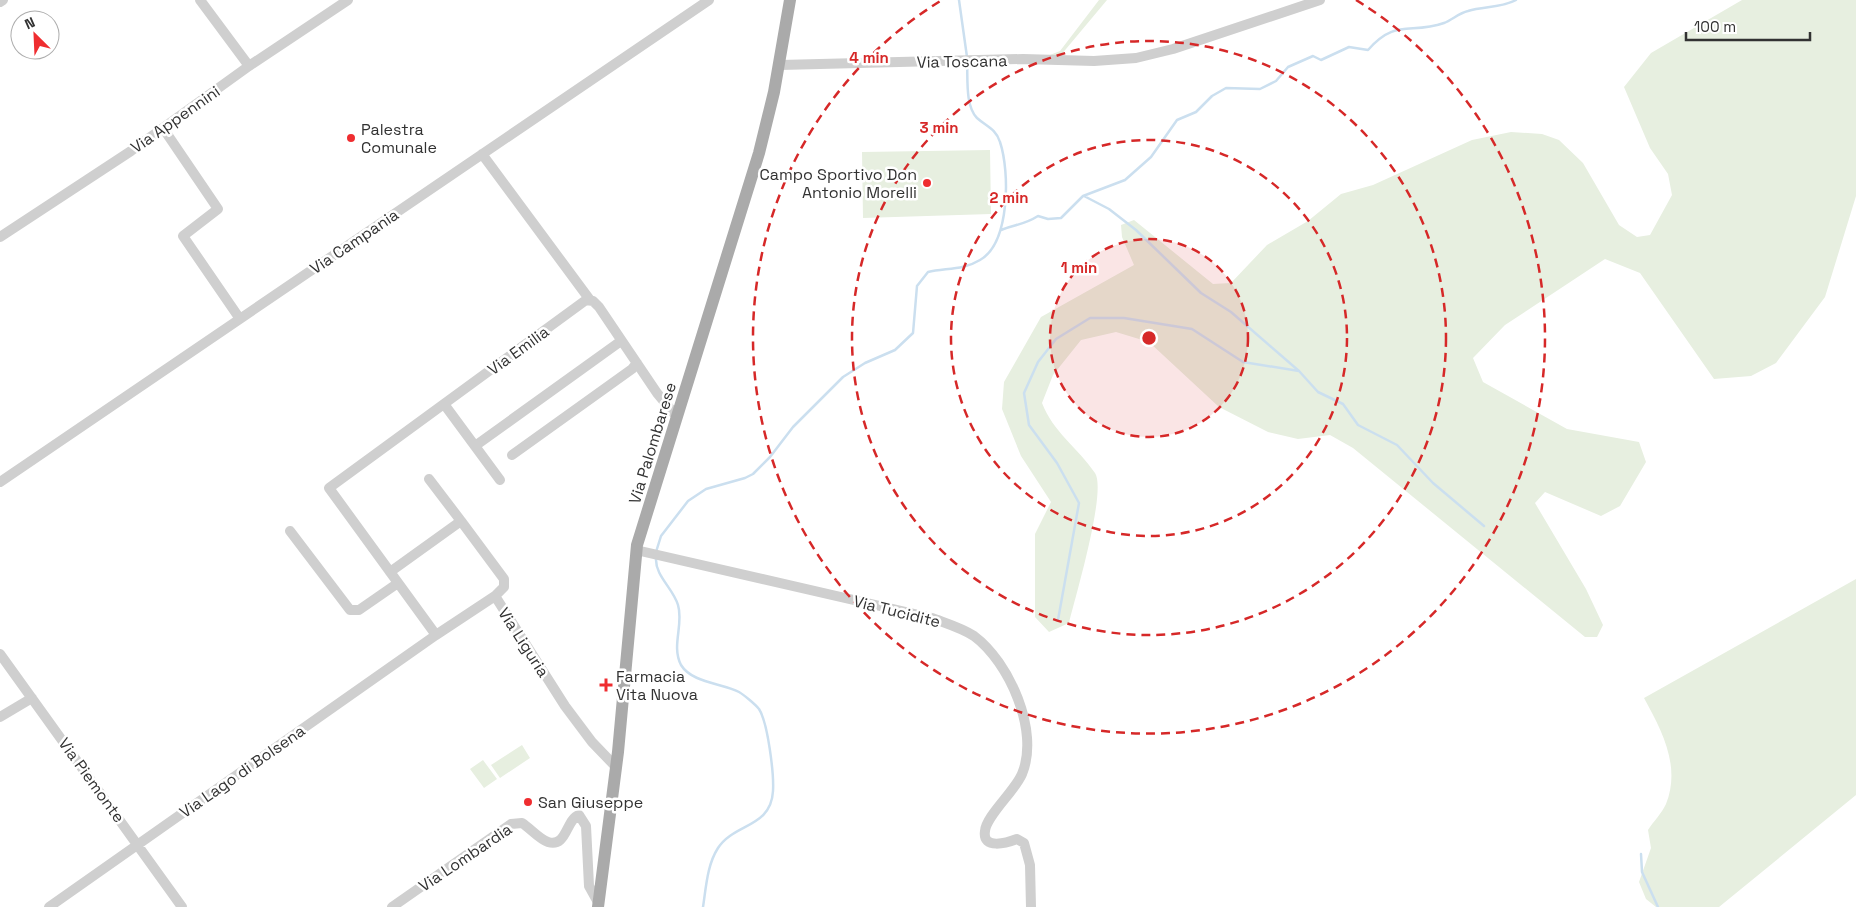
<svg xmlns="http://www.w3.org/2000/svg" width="1856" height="907" viewBox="0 0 1856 907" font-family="'Space Grotesk',sans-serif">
<rect width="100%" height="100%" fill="#fff"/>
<path fill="#e7efe0" d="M1099,0h8l-46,55 -6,2 -5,-2 10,-4z
M1742,0h114v196l-31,101 -49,66 -25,13 -37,3 -74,-106 -35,-14 -100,66 -32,33 10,24 84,47 72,13 7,20 -26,44 -19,10 -56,-24 -10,11 51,86 17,36 -6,12h-12l-232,-189 -23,-13 -32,4 -30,-7 -49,-25 -70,-65 -33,-10 -35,8 -28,35 -11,28c11,29 36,45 53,70 12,18 -20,125 -26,150l-20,9 -14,-15v-83l16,-32 -30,-46 -19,-47 2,-27 37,-65 93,-52 -12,-28 -1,-12 13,-5 79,64 18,-1 36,-38 41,-24 33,-27 32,-9 99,-45 39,-8 31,2 17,6 24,23 36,62 18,12 13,-2 22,-40 -4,-21 -18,-26 -26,-61 27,-34z
M990,150l1,64 -128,4 -1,-66z
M1856,579v216l-137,112h-63l-10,-8 -7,-17 12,-34 -3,-18c5,-8 14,-17 18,-26 15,-38 -4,-73 -22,-106z
M522,745l8,13 -30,20 -9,-13z
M483,760l14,19 -13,9 -14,-19z"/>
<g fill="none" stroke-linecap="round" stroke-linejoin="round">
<path stroke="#cbdfef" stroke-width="2.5" d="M959,0l8,57
M1084,196l25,13 27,21 65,63 30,19 68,59 19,21 25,12 15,21 39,20 36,38 51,43
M1001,230c15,-6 23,-5 37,-14l10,3 13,-1 22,-22 42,-16 26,-23 26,-37 19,-8 16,-16 14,-8 34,1 16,-8 12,-14 25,-11 8,4 28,-13 19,3c28,-32 42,-15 76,-27 8,-3 15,-10 24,-12 15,-5 34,-3 48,-11
M656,552l5,-16 27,-35 18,-12 39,-11 8,-4 17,-17 23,-30 50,-50 22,-14 30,-13 18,-17 4,-47 11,-14c18,-4 36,-2 52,-12 30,-17 30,-88 20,-118 -4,-13 -14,-16 -23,-24 -12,-12 -9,-40 -10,-56
M656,558c-1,18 17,30 22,47 6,19 -7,41 3,60 11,18 41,18 58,27 5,3 16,12 20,17 9,14 15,65 14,82 -2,37 -39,32 -55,57 -11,17 -12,40 -15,59
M1058,620l21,-117 -22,-40 -28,-38 -5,-32 14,-31 18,-23 34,-21h34l68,11 51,33 56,9
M1641,854l1,18 16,35"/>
<path stroke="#cfcfcf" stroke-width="10" d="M200,0l49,66
M0,2l3,-2
M780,65l243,-6 71,2 42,-3 37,-9 147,-49
M163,128l55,81 -35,27 57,83
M482,154l108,146
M0,237l131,-86 118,-85 99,-66
M444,404l56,76
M475,446l146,-105
M512,455l120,-86 5,-6
M429,479l32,42
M0,482l709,-482
M290,531l60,79h9l39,-27
M636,550l296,68c13,5 30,10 42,18 35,26 66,95 48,138 -7,17 -36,42 -37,57 -3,19 22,12 32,8l7,4 6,22 1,42
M390,572l71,-51 43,58v8l-9,9
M0,654l182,253
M0,717l32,-19
M616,767l-24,-25 -27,-36 -70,-110 -59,39 -107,-147 257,-188 7,1 6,6 58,86 20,24
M49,907l387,-272
M392,907l119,-83 11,-1c8,5 17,16 26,19 19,6 18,-23 31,-27l7,11 3,60 10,18"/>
<path stroke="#aaa" stroke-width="12" d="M598,907l20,-155 19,-207 122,-392 15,-61 16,-92"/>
</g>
<circle cx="1149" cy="338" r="99" fill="#d62828" fill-opacity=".12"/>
<g fill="none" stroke="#d62828" stroke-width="2.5" stroke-dasharray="9 6">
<circle cx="1149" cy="338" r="99"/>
<circle cx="1149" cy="338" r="198"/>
<circle cx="1149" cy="338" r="297"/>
<path d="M1356 0A396 396 0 1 1 942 0"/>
</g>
<g fill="#ef2d30" stroke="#fff" stroke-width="2">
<circle cx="351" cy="138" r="5"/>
<circle cx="927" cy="183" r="5"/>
<path d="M603.5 677.5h5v5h5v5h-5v5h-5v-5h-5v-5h5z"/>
<circle cx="528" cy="802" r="5"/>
</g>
<g text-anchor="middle" stroke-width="5" stroke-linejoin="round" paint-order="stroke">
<g font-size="16" fill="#323232" stroke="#fff">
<text transform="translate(962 61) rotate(-1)" y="6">Via Toscana</text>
<text transform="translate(175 119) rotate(-35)" y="6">Via Appennini</text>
<text transform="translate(354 241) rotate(-34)" y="6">Via Campania</text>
<text transform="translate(518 350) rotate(-36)" y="6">Via Emilia</text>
<text transform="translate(652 443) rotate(-73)" y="6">Via Palombarese</text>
<text transform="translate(897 611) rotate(14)" y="6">Via Tucidite</text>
<text transform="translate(524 642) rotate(57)" y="6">Via Liguria</text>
<text transform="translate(242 771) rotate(-35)" y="6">Via Lago di Bolsena</text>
<text transform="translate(92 780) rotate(54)" y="6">Via Piemonte</text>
<text transform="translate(465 857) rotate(-34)" y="6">Via Lombardia</text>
</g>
<g font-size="16" fill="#323232" stroke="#fff" text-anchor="start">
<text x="361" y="135">Palestra<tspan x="361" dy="18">Comunale</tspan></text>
<text x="917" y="180" text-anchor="end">Campo Sportivo Don<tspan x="917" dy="18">Antonio Morelli</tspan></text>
<text x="616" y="682">Farmacia<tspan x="616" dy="18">Vita Nuova</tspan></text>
<text x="538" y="808">San Giuseppe</text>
</g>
</g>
<circle cx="1149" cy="338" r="8" fill="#d62828" stroke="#fff" stroke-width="2.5"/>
<g font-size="15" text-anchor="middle" font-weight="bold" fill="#d62828" stroke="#fff" stroke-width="5" stroke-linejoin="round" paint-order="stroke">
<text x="869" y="63">4 min</text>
<text x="939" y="133">3 min</text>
<text x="1009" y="203">2 min</text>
<text x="1079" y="273">1 min</text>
</g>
<g transform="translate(35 35) rotate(336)"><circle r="24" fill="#ffffff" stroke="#adadad"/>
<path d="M0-4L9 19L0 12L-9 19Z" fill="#ef2d30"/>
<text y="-8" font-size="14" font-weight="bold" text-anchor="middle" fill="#323232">N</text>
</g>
<path d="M1686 32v8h124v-8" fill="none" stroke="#323232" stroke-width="2.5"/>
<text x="1694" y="32" font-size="15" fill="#323232" stroke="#ffffff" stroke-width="4" paint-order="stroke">100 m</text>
</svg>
